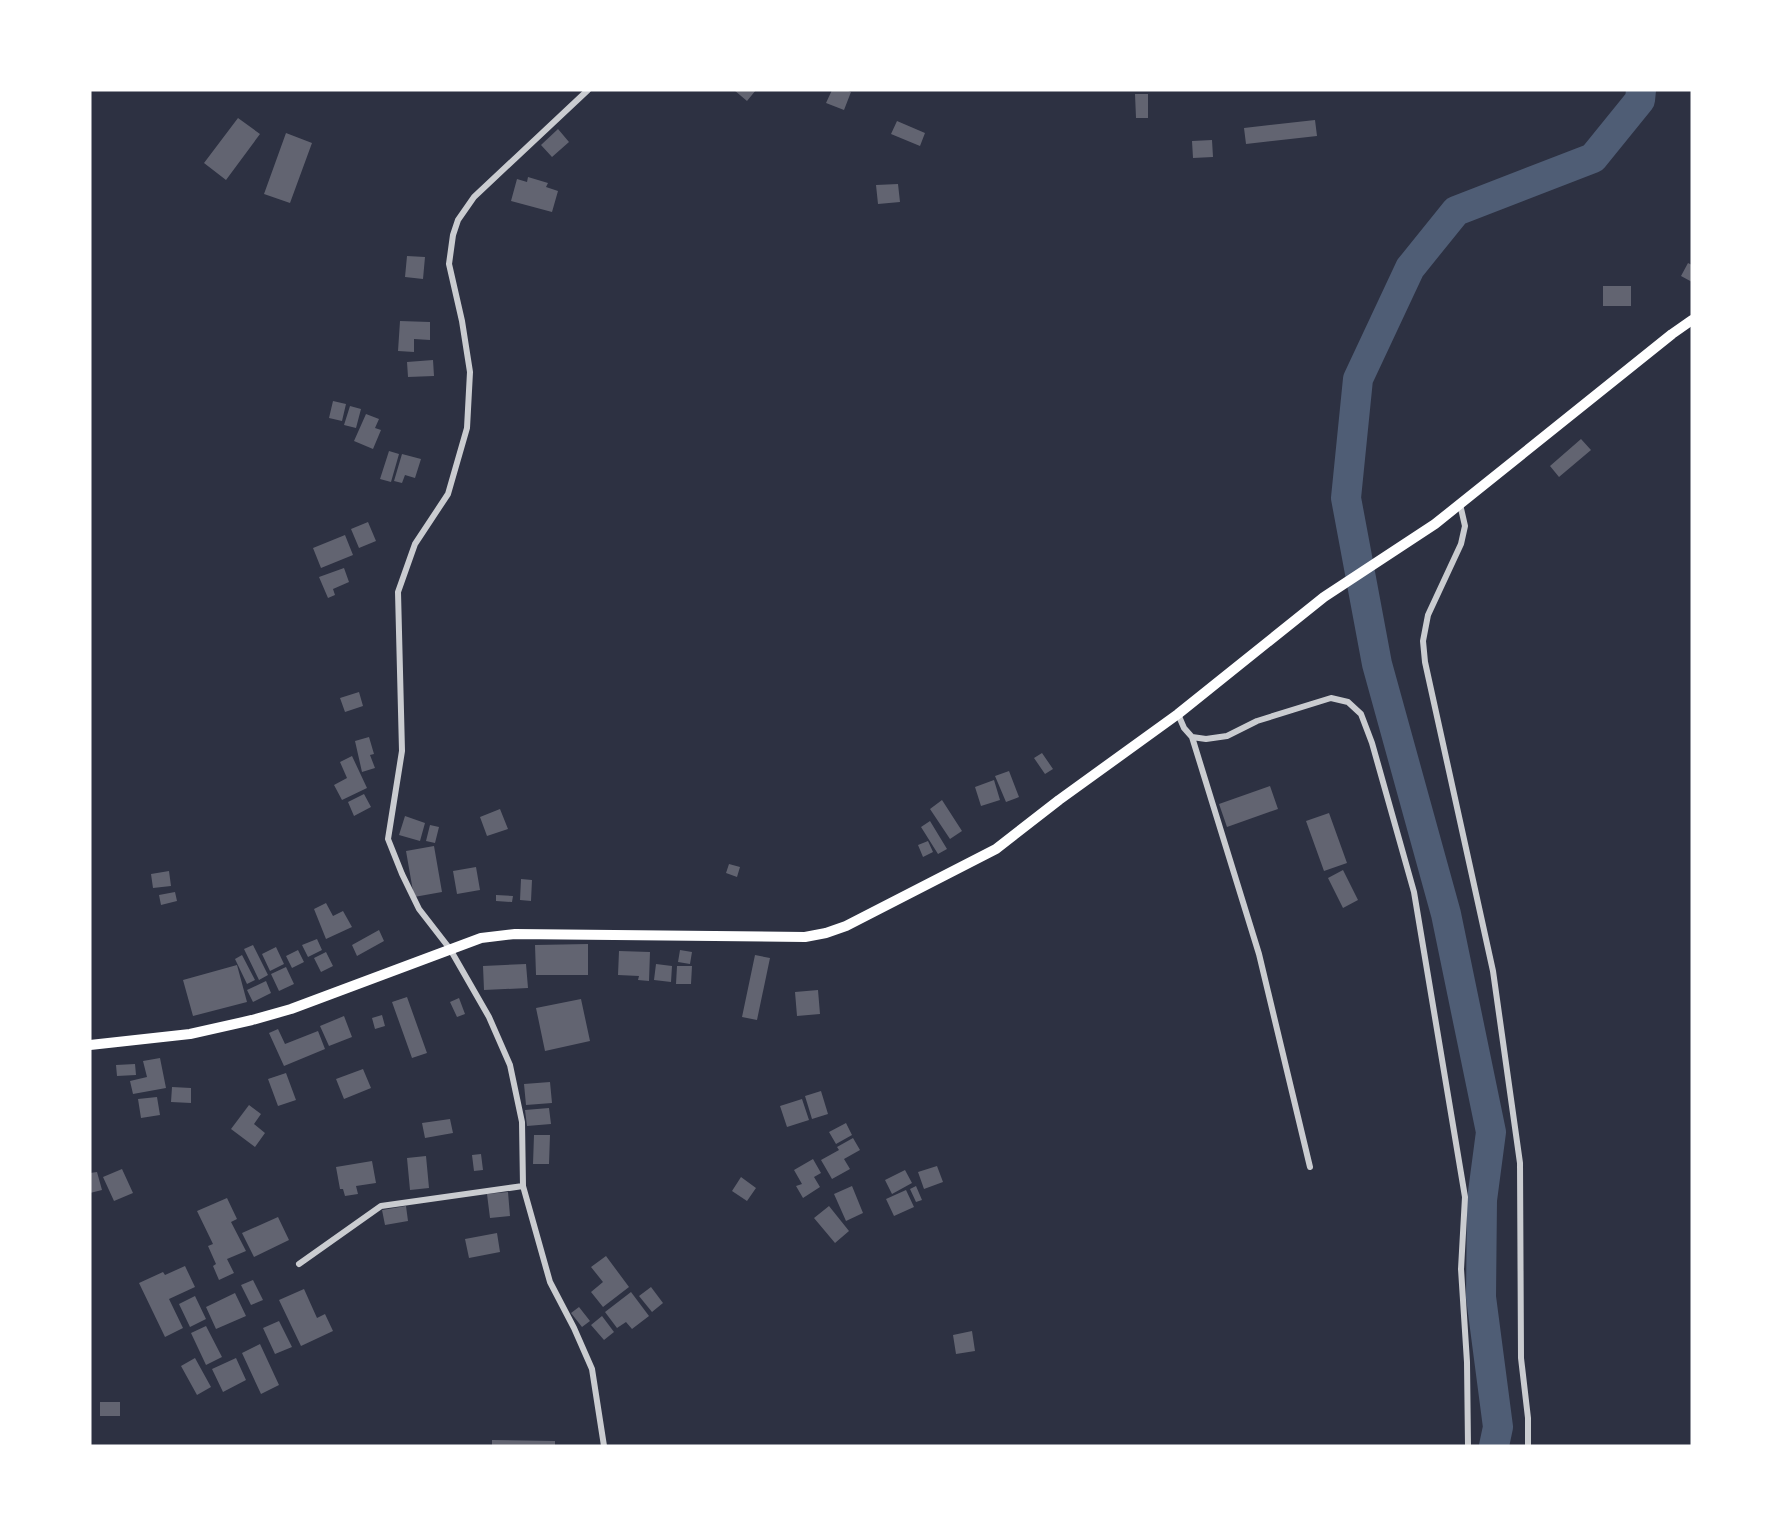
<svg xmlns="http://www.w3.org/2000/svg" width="1782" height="1536" viewBox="0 0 1782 1536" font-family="Manrope,sans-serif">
<rect width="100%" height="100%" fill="#2d3142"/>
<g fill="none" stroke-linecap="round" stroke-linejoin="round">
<path stroke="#4f5d75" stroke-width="30" d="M1494,1446l4,-19 -17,-130 1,-97 9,-68 -45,-218 -69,-250 -31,-166 12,-119 52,-111 46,-57 137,-53 47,-58 1,-10"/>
</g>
<path fill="#626471" d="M734,90h22l-9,11z
M832,90h14l5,2 -7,18 -18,-7z
M1135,94h13v24h-12z
M238,118l22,16 -34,46 -22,-17z
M1315,120l2,16 -71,8 -2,-16z
M897,121l28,12 -5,13 -29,-12z
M558,129l11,13 -17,15 -11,-12z
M286,133l26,10 -22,60 -26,-9z
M1212,140l1,17 -20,1 -1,-17z
M528,177l20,6 -2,4 12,4 -6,21 -41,-11 6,-22 10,3z
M898,184l2,18 -22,2 -2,-19z
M407,256l18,1 -2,22 -18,-2z
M1688,263l4,2v17l-11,-6z
M1603,286h28v20h-28z
M400,321l30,1v18l-16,-1v13l-16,-1z
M433,360l1,16 -26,1 -1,-15z
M333,401l13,3 -4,17 -13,-3z
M350,406l11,3 -5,19 -12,-3z
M366,414l13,5 -4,9 6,2 -8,19 -19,-8z
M1581,439l10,11 -32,27 -9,-11z
M389,451l10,3 -8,28 -11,-3z
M402,454l19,5 -6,19 -10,-3 -3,8 -8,-2z
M368,522l8,19 -17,7 -8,-19z
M345,535l8,20 -32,13 -8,-20z
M344,568l5,14 -16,7 2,6 -7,3 -9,-21z
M359,692l4,14 -18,6 -5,-14z
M369,737l5,17 -4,1 5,13 -13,4 -7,-31z
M1042,753l11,16 -8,5 -11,-16z
M352,756l15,32 -25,12 -8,-15 13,-7 -7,-16z
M1009,771l10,26 -13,5 -11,-26z
M994,780l6,20 -19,6 -6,-19z
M1270,786l8,23 -51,18 -8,-23z
M364,794l7,13 -17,9 -6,-14z
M942,800l20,31 -12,8 -20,-30z
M500,809l8,20 -21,7 -7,-19z
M1329,813l18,50 -23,8 -18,-50z
M405,816l20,7 -5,18 -21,-6z
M930,821l17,28 -9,5 -17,-27z
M430,825l9,2 -4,16 -9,-2z
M928,841l5,11 -10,5 -5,-12z
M434,846l8,46 -28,5 -8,-46z
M729,864l11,3 -3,10 -11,-4z
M476,867l4,23 -23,4 -4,-23z
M1343,870l15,30 -15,8 -15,-30z
M169,871l2,15 -18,2 -2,-14z
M521,879l11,1 -1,21 -11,-1z
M175,892l2,9 -16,4 -2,-10z
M496,895l17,1 -1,6 -16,-1z
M326,903l7,13 10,-5 9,16 -26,12 -12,-30z
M379,930l5,11 -27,15 -5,-11z
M317,939l5,11 -14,7 -6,-12z
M588,944v31h-52l-1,-30z
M253,945l15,30 -9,5 -15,-31z
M276,947l8,17 -14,7 -8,-17z
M298,950l6,12 -12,6 -6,-12z
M680,950l12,2 -2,12 -12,-2z
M619,951l31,1 -1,29 -11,-1 1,-4 -21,-1z
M326,952l7,14 -12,6 -7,-14z
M242,955l13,25 -8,4 -12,-25z
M755,955l15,3 -13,62 -15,-3z
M526,964l2,24 -44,2 -1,-24z
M656,964l16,2 -1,16 -17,-2z
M237,965l10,37 -54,14 -10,-36z
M677,966h15l-1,18h-15z
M286,967l8,17 -15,7 -8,-17z
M266,981l5,12 -18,9 -6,-12z
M818,990l2,24 -23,2 -2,-24z
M407,997l20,56 -15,5 -20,-56z
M459,998l6,16 -8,3 -7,-15z
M581,999l9,42 -45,10 -9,-43z
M382,1015l3,11 -10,3 -3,-11z
M344,1016l8,21 -23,9 -9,-20z
M278,1029l7,15 33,-13 7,18 -41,17 -15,-33z
M160,1058l6,30 -33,6 -3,-13 17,-4 -4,-16z
M135,1064l1,11 -19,1 -1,-11z
M363,1069l8,19 -27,11 -8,-20z
M286,1073l10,27 -18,6 -10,-27z
M550,1082l2,21 -26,2 -2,-21z
M172,1087l19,1v15l-20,-1z
M821,1091l7,23 -16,5 -7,-23z
M157,1097l3,18 -19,3 -3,-19z
M802,1099l7,21 -22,7 -7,-21z
M249,1105l12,9 -7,10 11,9 -10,14 -24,-18z
M549,1108l2,16 -24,2 -2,-16z
M450,1119l3,14 -28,5 -3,-15z
M846,1123l6,12 -16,9 -7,-12z
M534,1135h16l-1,29h-16z
M853,1138l7,12 -16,9 6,10 -18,10 -11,-19 18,-10 -2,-3z
M481,1154l2,16 -9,1 -2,-16z
M426,1156l3,32 -19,2 -3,-32z
M813,1159l8,14 -7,4 6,10 -17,11 -7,-12 6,-2 -8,-14z
M372,1161l4,22 -20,3 2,8 -13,2 -2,-7h-3l-4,-22z
M937,1166l6,16 -19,7 -6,-17z
M122,1169l11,24 -19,8 -11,-24z
M905,1170l7,13 -20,11 -7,-14z
M97,1172l5,18 -12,3v-20z
M741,1177l15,11 -9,13 -15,-10z
M852,1186l11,27 -17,8 -12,-27z
M916,1186l6,14 -6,2 -6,-13z
M906,1190l8,17 -20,9 -8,-17z
M508,1192l2,24 -20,2 -3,-24z
M227,1198l10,21 -6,3 15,29 -19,8 7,14 -15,7 -6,-14 3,-2 -8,-18 5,-2 -16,-33z
M406,1206l2,15 -23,4 -3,-15z
M829,1206l20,25 -14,12 -21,-25z
M278,1217l11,23 -35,17 -12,-24z
M497,1233l3,19 -31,6 -4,-19z
M606,1256l23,31 -26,20 -12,-15 12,-10 -12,-15z
M185,1266l10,21 -26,12 14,29 -18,9 -26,-54 24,-11 2,3z
M253,1280l10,20 -12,5 -10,-20z
M651,1287l12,16 -11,9 -13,-16z
M304,1289l13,29 8,-4 8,17 -32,15 -22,-46z
M631,1292l18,24 -17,13 -6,-7 -9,6 -12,-16z
M235,1293l11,23 -30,13 -10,-22z
M195,1296l11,23 -16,8 -11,-23z
M579,1307l11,14 -8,6 -11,-14z
M602,1316l12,16 -10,8 -13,-15z
M279,1321l13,26 -17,7 -12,-26z
M206,1326l16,31 -16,8 -15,-32z
M972,1331l3,20 -19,3 -3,-19z
M260,1344l19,41 -18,9 -19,-41z
M195,1358l16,29 -14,8 -16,-29z
M236,1358l10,22 -23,12 -11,-23z
M100,1402h20v14h-20z
M492,1440l63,1v5h-63z"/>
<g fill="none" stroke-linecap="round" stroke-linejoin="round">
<path stroke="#caccd0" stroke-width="6" d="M588,90l-114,107 -16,23 -5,15 -4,29 13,57 8,51 -3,56 -19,66 -33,50 -17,48 4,159 -14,88 14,35 17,35 31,40 39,68 21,48 12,57 1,64 27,96 24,46 18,41 12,77
M1460,504l5,22 -4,18 -33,71 -5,26 2,21 68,309 27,192 1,195 7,60v28
M1178,714l6,14 8,9 14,2 21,-3 30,-15 74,-23 17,4 13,12 11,29 42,149 51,305 -4,72 6,93 1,84
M1192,737l67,217 51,213
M299,1264l82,-58 142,-20"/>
<path stroke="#fff" stroke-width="10" d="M90,1045l100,-11 62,-14 39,-11 190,-71 34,-4 290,3 21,-4 20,-7 150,-77 63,-49 119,-86 146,-117 111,-73 237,-190 20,-14"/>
</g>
<rect width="1782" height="1536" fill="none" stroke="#ffffff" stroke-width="183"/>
</svg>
